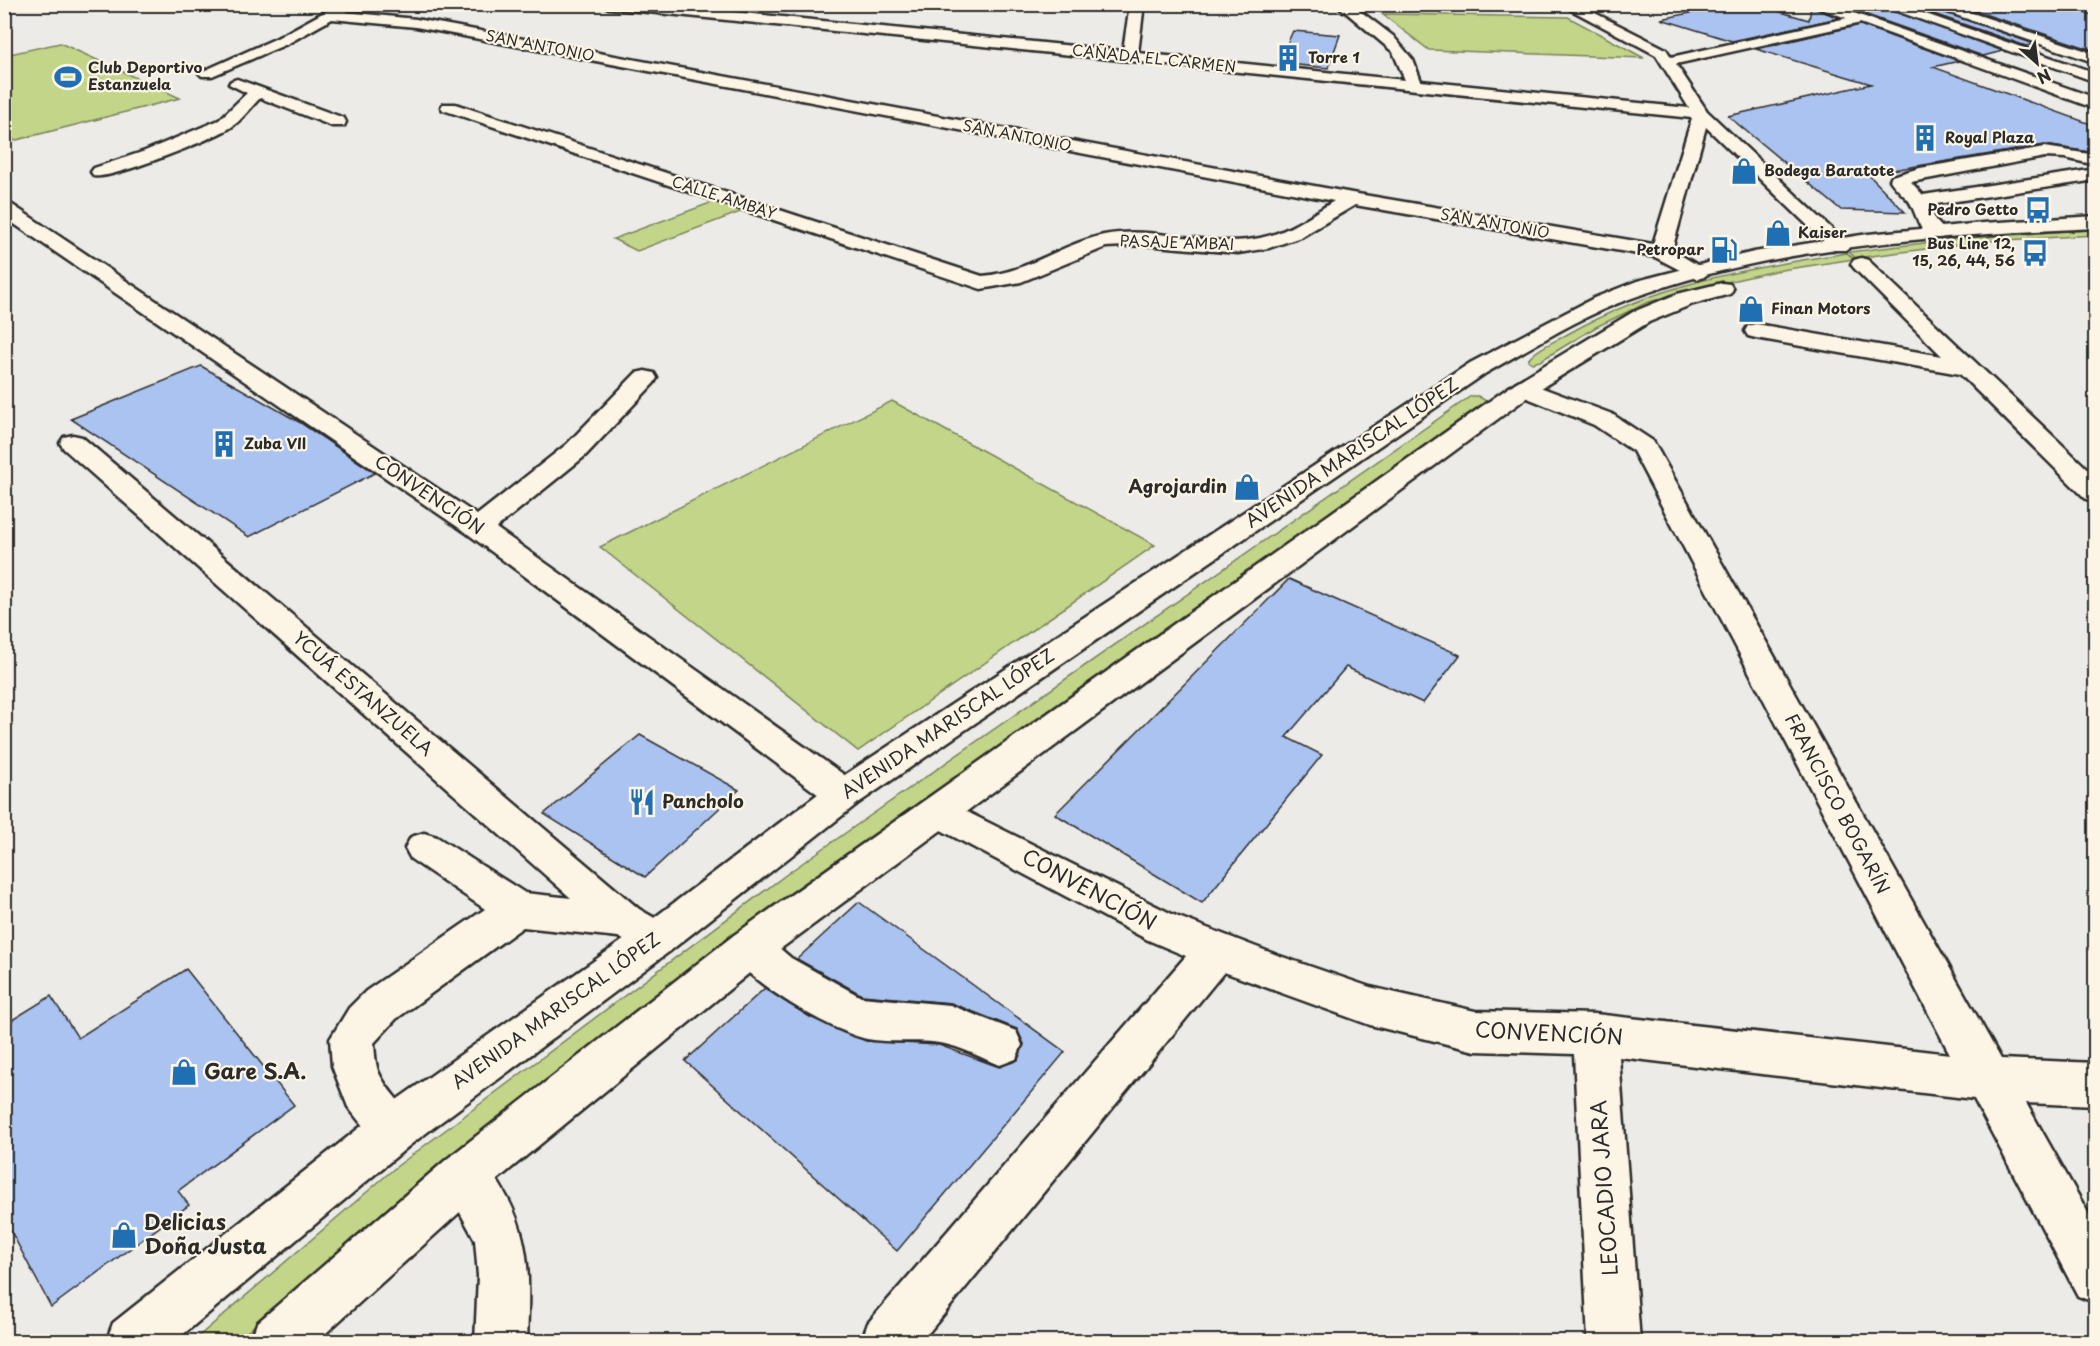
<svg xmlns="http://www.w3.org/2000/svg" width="2100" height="1346" viewBox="0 0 2100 1346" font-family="'Playpen Sans',sans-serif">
<rect width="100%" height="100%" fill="#ecebe7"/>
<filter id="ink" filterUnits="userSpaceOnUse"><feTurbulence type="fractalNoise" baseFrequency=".0167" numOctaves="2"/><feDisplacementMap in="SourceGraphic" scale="12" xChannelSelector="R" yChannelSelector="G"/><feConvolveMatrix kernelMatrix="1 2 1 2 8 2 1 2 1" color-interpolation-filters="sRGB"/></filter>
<g filter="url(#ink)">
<path fill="#c3d589" stroke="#77805a" stroke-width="1.5" d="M1382,14l186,3 76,41 -215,-8z
M60,43l120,55 -175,45v-88z
M718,200l25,11 -106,40 -24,-12z
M2095,229v6l-108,6 -131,17 -7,-6 109,-13z
M1847,253l7,6 -79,12 -96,22 -33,10 -50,24 -56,34 -8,2 -4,-3c8,-11 26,-18 38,-25 89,-51 181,-67 281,-82z
M1471,396h7l8,5 -677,483 -397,303 -175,154 -45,1 204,-175 395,-296z
M892,401l263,144 -297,206 -258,-204z"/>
<path fill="#ecebe7" d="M1947,31l149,52 -1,19 -190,-67z"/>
<path fill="#abc3f1" stroke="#2b2b2b" stroke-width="1.5" d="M1734,4h19l56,16 2,-13 28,11 -107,23 -71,-22z
M1836,4h39l128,47 -20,5z
M1905,4h17l112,40 -8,2z
M1954,4h103l39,12v35z
M1860,25l99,36 -26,6 163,59v27l-51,-8 -177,29 37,38 -64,-2 -113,-94 143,-32 -115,-35z
M1293,31l47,4 -12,33 -50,-5z
M201,366l98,56 76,51 -126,64 -178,-118z
M1289,579l171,76 -37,48 -77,-36 -60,70 36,18 -120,148 -147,-89z
M640,735l99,55 -94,87 -101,-63z
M859,902l206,150 -168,199 -212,-190 80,-73 45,29 56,24 73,4 60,22 19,-7 6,-16 -7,-15 -66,-26 -89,-8 -65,-36z
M186,969l108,136 -116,86 11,14 -138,102 -47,-89v-193l47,-29 27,42z"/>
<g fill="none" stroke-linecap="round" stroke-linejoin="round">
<defs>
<path id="minor" d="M339,4h17l-11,8 71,7 936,174 301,51 39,-126 -1084,-110 -6,-4h51l470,47 7,-47h14l-6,49 267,27 -12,-28 -57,-48h15l42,32 20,24 8,21 268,27 -33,-53 -96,-51h17l89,45 5,8 185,-41 7,4 -2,3 -185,41 31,47 143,135 -3,4h-14l-127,-123 -34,123 32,19 4,4 -4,4 -7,2 -42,-22 -300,-52 -54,32 -32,11 -31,5 -94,-8 -38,2 -85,35 -40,7 -538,-179 -2,-3 2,-3h12l527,172c44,-3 79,-32 122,-41 52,-10 105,14 156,3 27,-5 51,-23 74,-37l-918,-174 -84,-8 -45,25 -75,32h-10l-3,-3 78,-35z
M1924,4h21l151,50v9z
M2088,4h8v5z
M237,79l107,39 2,4 -2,4h-12l-72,-28c-9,9 -19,23 -30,30 -18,11 -119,52 -136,48l-3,-4 3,-4 51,-17 74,-31 28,-27 -18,-9 2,-3z
M2045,147l51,8v10l-31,-7 -20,-1 -134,25 12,13 173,-26v11l-166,25 5,15 12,13 -3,4c-25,7 -25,-21 -35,-36 -6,-7 -14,-13 -19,-21l2,-4 28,-8z
M4,202l7,2 466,311 90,-71 69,-71 9,-2 9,2 3,5 -3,5 -69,73 -89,72 361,256 5,10 -5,10 -13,4 -13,-4 -363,-270 -464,-317z
M1861,258l7,2 228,217v24l-10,-2 -126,-125 -204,-36 -8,-2 -3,-5 3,-5 8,-2 186,32 -88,-88 -3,-4 3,-4z
M1524,381l88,33 41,27 348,618 95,4v43l-70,-3 70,124v76l-18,-7 -104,-197 -355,-42 21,285h-52l-14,-288 -99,-3 -105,-26 -146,-53 -303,370h-60l7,-19 318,-367 -38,-16 -224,-119 -6,-10 6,-10 13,-4 239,119 101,39 93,32 105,24 120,3 355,40 -317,-603 -39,-26 -79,-32 -3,-5 3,-5z
M73,435l9,2 557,472 31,18 6,12 -6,12 -14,6 -38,-20 -95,-10 -127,92 -22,24c1,12 1,24 7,34 10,19 27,31 36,52l-7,16 -16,7 -16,-7 -30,-38 -16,-41 -2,-27 19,-31 17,-17 119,-82 -74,-50 -6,-11 6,-11 13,-4 13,4 88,56 46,5 -507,-449 -4,-6 4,-6z
M749,930l15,5 27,23 70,39 89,8 66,26 6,14 -6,14 -16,6c-17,-6 -34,-16 -51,-20 -26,-7 -55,-1 -82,-6 -36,-8 -123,-58 -139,-91l6,-13z
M464,1152c19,8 25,16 36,33 33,52 29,98 27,157h-52l3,-66 -3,-36 -35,-64 7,-17z"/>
<path id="highway" d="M1808,4h20l268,94v11z
M1877,4h20l199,69v9z
M2096,216v12c-153,7 -320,17 -464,70 -51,18 -98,48 -146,75l-629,431 -187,147 -260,194 -236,197h-68l7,-19 265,-210 264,-186 189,-143 639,-421 124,-65 43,-17 62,-16 55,-13 114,-18 115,-11z
M1722,283l8,1 3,5 -3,5 -37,10 -44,18 -116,71 -769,568 -283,232 -165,149h-66l7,-19 190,-164 287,-224 781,-552 118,-71 44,-18z"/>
</defs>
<use href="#minor" stroke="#2b2b2b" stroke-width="5"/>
<use href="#highway" stroke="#2b2b2b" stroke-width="5"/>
<use href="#minor" fill="#fcf5e5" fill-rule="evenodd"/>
<use href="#highway" fill="#fcf5e5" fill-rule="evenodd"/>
</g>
</g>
<defs>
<symbol id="building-bare" viewBox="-9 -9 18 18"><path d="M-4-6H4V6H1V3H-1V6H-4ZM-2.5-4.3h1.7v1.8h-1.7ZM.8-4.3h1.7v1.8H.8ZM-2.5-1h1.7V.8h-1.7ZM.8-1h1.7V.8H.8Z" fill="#1f6fb2" stroke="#fcf5e5" stroke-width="2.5" paint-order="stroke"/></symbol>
<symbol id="stadium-bare" viewBox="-9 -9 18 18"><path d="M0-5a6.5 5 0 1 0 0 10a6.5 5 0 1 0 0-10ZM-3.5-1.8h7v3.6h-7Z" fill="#1f6fb2" stroke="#fcf5e5" stroke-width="2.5" paint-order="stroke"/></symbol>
<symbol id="shop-bare" viewBox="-9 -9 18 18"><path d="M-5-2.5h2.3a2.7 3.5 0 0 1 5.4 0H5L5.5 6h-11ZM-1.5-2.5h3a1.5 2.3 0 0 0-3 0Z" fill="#1f6fb2" stroke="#fcf5e5" stroke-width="2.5" paint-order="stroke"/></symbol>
<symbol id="bus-bare" viewBox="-9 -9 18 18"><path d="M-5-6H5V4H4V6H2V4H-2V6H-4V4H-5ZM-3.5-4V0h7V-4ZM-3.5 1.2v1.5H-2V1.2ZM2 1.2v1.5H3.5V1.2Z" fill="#1f6fb2" stroke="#fcf5e5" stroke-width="2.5" paint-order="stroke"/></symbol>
<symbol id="fuel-bare" viewBox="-9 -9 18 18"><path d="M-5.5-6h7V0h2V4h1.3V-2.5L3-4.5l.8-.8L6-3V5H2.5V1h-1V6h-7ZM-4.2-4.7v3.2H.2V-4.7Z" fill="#1f6fb2" stroke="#fcf5e5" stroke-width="2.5" paint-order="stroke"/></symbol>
<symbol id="restaurant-bare" viewBox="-9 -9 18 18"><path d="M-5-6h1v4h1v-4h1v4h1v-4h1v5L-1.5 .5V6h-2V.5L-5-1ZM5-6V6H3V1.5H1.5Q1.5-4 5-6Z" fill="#1f6fb2" stroke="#fcf5e5" stroke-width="2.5" paint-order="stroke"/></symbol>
</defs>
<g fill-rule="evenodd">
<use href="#building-bare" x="1269" y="39" width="38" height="38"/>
<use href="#stadium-bare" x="49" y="58" width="38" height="38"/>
<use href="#building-bare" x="1906" y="119" width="38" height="38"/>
<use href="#shop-bare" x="1725" y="152" width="38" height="38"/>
<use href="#bus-bare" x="2019" y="191" width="38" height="38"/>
<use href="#shop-bare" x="1759" y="214" width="38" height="38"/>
<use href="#fuel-bare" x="1705" y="231" width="38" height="38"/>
<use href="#bus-bare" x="2016" y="234" width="38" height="38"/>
<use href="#shop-bare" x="1732" y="290" width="38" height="38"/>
<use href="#building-bare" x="205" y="425" width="38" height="38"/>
<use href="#shop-bare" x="1228" y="468" width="38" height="38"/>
<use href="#restaurant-bare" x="623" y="783" width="38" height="38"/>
<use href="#shop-bare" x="165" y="1053" width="38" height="38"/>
<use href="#shop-bare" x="105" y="1216" width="38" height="38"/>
</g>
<g text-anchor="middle" stroke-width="4.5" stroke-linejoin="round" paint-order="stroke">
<g font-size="15" fill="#2b2b2b" stroke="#fcf5e5">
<text transform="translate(540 46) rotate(11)" y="5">SAN ANTONIO</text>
<text transform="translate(1154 59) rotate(6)" y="5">CAÑADA EL CARMEN</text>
<text transform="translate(1017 136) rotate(11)" y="5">SAN ANTONIO</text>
<text transform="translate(724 198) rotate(18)" y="5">CALLE AMBAY</text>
<text transform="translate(1495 224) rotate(10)" y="5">SAN ANTONIO</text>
<text transform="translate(1177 243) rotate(2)" y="5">PASAJE AMBAI</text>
</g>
<g font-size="15" font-weight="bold" fill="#2b2b2b" stroke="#fcf5e5" text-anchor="start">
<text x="1308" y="63">Torre 1</text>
<text x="88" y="73">Club Deportivo<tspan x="88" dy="17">Estanzuela</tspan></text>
<text x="1945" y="143">Royal Plaza</text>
<text x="1764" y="176">Bodega Baratote</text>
<text x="2018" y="215" text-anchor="end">Pedro Getto</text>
<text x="1798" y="238">Kaiser</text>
<text x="2015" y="249" text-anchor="end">Bus Line 12,<tspan x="2015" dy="17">15, 26, 44, 56</tspan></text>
<text x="1704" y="255" text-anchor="end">Petropar</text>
<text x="1771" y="314">Finan Motors</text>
<text x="244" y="449">Zuba VII</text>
</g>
<g font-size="18" fill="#2b2b2b" stroke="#fcf5e5">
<text transform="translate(1352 453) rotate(-34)" y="6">AVENIDA MARISCAL LÓPEZ</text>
<text transform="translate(429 495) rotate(34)" y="6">CONVENCIÓN</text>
<text transform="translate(363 694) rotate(41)" y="6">YCUÁ ESTANZUELA</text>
<text transform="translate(948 724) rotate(-34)" y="6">AVENIDA MARISCAL LÓPEZ</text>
<text transform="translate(1837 804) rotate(62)" y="6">FRANCISCO BOGARÍN</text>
<text transform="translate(556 1011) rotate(-36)" y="6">AVENIDA MARISCAL LÓPEZ</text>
</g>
<g font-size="18" font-weight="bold" fill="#2b2b2b" stroke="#fcf5e5" text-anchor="end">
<text x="1227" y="493">Agrojardin</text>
<text x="662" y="808" text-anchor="start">Pancholo</text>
</g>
<g font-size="21" fill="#2b2b2b" stroke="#fcf5e5">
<text transform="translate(1089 890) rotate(28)" y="7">CONVENCIÓN</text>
<text transform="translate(1549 1034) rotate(3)" y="7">CONVENCIÓN</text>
<text transform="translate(1605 1188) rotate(-94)" y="7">LEOCADIO JARA</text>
</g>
<g font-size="21" font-weight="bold" fill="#2b2b2b" stroke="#fcf5e5" text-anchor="start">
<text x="204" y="1079">Gare S.A.</text>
<text x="144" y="1230">Delicias<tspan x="144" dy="24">Doña Justa</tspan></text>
</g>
</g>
<rect width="2100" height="1346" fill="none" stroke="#fcf5e5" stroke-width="24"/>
<rect x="12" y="12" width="2076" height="1322" fill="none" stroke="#2b2b2b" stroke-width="2" filter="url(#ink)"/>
<g transform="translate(2037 63) rotate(152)" stroke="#fcf5e5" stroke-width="4.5" paint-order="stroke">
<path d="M0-4.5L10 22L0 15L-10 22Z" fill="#2b2b2b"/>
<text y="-9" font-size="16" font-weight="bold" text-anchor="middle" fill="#2b2b2b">N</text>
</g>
</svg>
